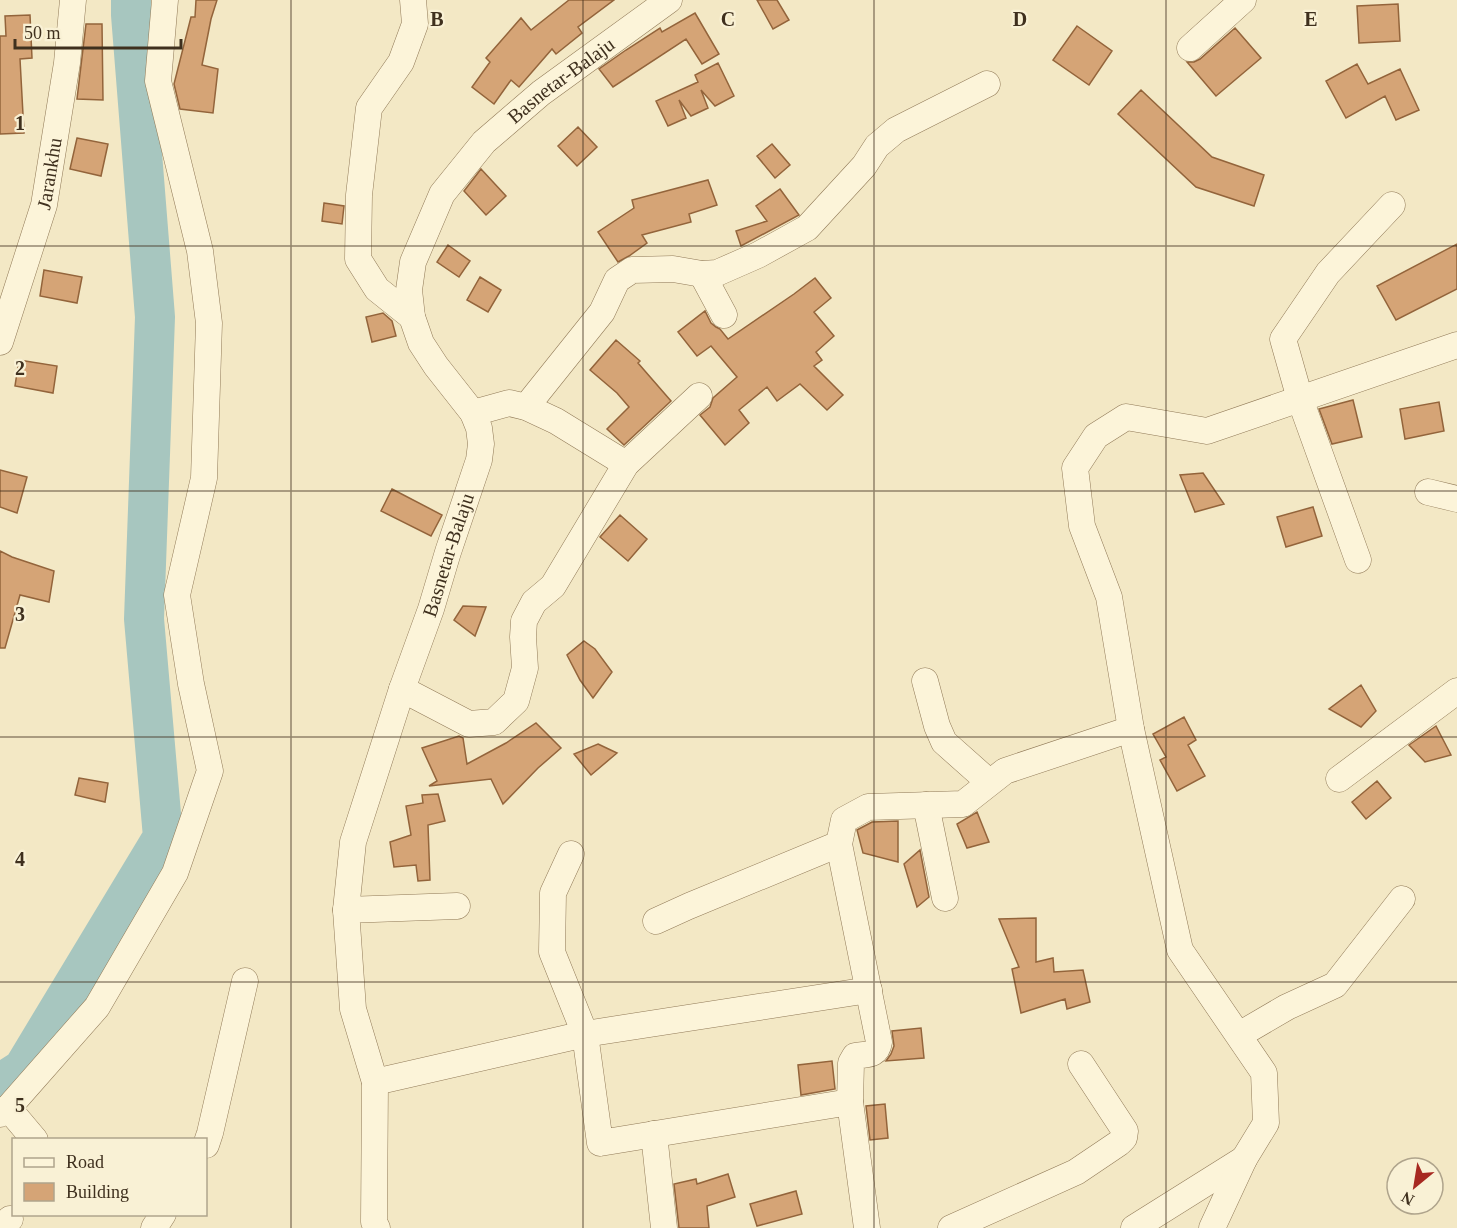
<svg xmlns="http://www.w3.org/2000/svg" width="1457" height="1228" viewBox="0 0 1457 1228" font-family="'Times New Roman',serif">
<rect width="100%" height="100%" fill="#f3e8c5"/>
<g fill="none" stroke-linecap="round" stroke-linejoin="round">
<path stroke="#a7c6bf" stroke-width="40" d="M0,1084l23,-15 140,-232 -19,-218 11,-302 -24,-302v-15"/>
</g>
<path fill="#d5a476" stroke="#93643b" stroke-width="1.5" d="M196,0h21l-6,19 -9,46 16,4 -5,44 -33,-4 -6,-25 17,-67h4z
M569,0h45l-36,27 4,6 -26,21 -4,-5 -33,38 -8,-7 -17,24 -22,-17 18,-25 -4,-4 35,-40 10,12z
M757,0h20l12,20 -16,9z
M1398,4l2,37 -41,2 -2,-37z
M695,13l24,41 -17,10 -16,-25 -73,48 -14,-18 27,-19 34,-22 2,4z
M30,15l2,43 -12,1 4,74 -24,1v-98h6l-1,-20z
M86,24h16l1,76 -26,-1z
M1077,26l35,25 -23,34 -36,-25z
M1235,28l26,30 -45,38 -29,-34h7l6,-3z
M718,63l16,33 -19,10 -14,-16 7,18 -17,8 -12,-16 7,18 -18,8 -12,-25 42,-19 -3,-7z
M1357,64l11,20 32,-15 19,41 -23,10 -11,-24 -39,22 -20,-37z
M1141,90l71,67 52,18 -10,31 -58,-19 -78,-73z
M578,127l19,20 -20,19 -19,-20z
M77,138l31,6 -7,32 -31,-7z
M772,144l18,21 -15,13 -18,-22z
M481,169l25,27 -20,19 -22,-24z
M708,180l9,25 -28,9 2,8 -49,13 5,8 -18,13 -11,6 -20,-30 36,-24 -2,-8z
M780,189l19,26 -58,31 -5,-15 31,-10 -11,-15z
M324,203l20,3 -2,18 -20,-3z
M1457,244v45l-61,31 -19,-34z
M448,245l22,16 -11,16 -22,-15z
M44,270l38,7 -5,26 -37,-7z
M480,277l21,13 -13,22 -21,-12z
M815,278l16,20 -17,14 20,24 -18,16 6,8 -8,6 29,29 -16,15 -27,-26 -23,17 -10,-14 -28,23 10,13 -24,22 -25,-30 10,-8 3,-9 24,-21 -26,-31 -14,10 -19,-24 27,-21 6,12 5,4 4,2 8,10 66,-45z
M383,313l9,8 4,15 -24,6 -6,-25z
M616,340l24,21 -2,2 33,38 -47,44 -17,-16 22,-22 -12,-14 -27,-23z
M19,360l38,6 -4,27 -38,-7z
M1353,400l9,37 -30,7 -13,-35z
M1439,402l5,29 -39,8 -5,-30z
M0,470l27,7 -10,36 -17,-6z
M1203,473l21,31 -29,8 -15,-37z
M392,489l50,26 -11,21 -50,-25z
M1313,507l9,29 -36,11 -9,-30z
M620,515l27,24 -19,22 -28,-24z
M0,551l12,6 42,14 -5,31 -29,-7 -15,53h-5z
M463,606l23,1 -11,29 -21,-16z
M584,641l11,8 17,23 -19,26 -13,-18 -13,-25z
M1361,685l15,26 -15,16 -32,-18z
M1184,717l12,23 -8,5 17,31 -28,15 -17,-31 6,-3 -13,-23z
M536,723l25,25 -23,20 -35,36 -12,-25 -62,7 8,-5 -15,-33 37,-12 4,2 4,26 39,-21z
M1436,726l15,29 -26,7 -16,-17z
M598,744l19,9 -26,22 -17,-21z
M79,778l29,5 -3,19 -30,-7z
M1377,781l14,17 -25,21 -14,-17z
M438,794l7,27 -17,4 2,55 -12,1 -2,-16 -22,2 -4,-25 21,-7 -5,-29 17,-3 -1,-8z
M977,812l12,30 -22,6 -10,-24z
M898,821v41l-35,-9 -6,-23 15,-8z
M920,850l9,47 -12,10 -13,-43z
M1036,918v44l17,-4 1,14 29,-2 7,32 -23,7 -2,-10 -44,14 -9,-44 7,-2 -20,-48z
M921,1028l3,30 -38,3 5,-7 3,-8 -2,-15z
M832,1061l3,28 -34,6 -3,-30z
M885,1104l3,34 -18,2 -4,-34z
M728,1174l7,23 -28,9 2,22h-30l-5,-44 22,-5 1,5z
M796,1191l6,23 -45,12 -7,-22z"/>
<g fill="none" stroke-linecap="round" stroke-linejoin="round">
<defs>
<g id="minor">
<path d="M1190,48l53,-48"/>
<path d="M702,274l22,41"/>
<path d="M412,317l-35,-28 -19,-30 1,-64 10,-87 32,-46 14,-38 -2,-24"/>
<path id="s1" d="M0,342l44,-137 23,-142 6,-63"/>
<path d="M526,407l76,-95 15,-32 15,-10 41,-1 29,5 15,-1 41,-18 49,-27 57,-62 13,-20 19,-16 91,-46"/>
<path d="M473,413l36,-10 17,4 30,14 70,43"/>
<path d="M1428,492l29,7"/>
<path d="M1358,560l-58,-161 -17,-60 45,-66 64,-68"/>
<path d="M925,681l12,45 7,16 45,40"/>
<path d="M402,689l67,35 25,-2 22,-21 9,-33 -2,-31 1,-16 10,-19 19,-16 73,-122 73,-68"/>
<path d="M1339,779l118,-88"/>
<path d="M926,805l19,93"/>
<path d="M571,854l-18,39 -1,59 33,82 15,109 250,-41"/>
<path d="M346,910l111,-4"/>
<path d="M656,921l33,-15 150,-62"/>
<path d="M1239,1035l48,-28 48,-22 67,-86"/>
<path d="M375,1082l210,-48 284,-44"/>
<path d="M8,1108l27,32"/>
<path d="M0,1114l8,-6 89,-101 78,-134 35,-102 -19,-87 -14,-89 27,-117 5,-155 -9,-72 -42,-170 7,-81"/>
<path d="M654,1134l10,94"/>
<path d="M206,1145l4,-12 35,-152"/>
<path d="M0,1228l10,-9"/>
<path d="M154,1228l9,-14"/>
<path id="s2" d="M377,1228l-3,-6 1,-140 -22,-73 -7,-99 7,-68 49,-153 29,-80 17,-57 31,-92 2,-16 -2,-16 -6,-15 -37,-47 -15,-23 -9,-26 -3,-27 4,-28 29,-68 42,-52 57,-49 128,-93"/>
<path d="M867,1228l-17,-126 1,-39 4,-7c12,-2 22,0 24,-14l-40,-198 5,-24 24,-13 95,-3 42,-33 126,-42"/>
<path d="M951,1228l125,-56 43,-29 5,-5 1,-7 -44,-67"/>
<path d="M1134,1228l110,-69"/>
<path d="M1212,1228l32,-69 22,-36 -2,-50 -84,-123 -49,-221 -22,-132 -27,-71 -7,-58 21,-32 30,-19 81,14 250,-86"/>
</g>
</defs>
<use href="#minor" stroke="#917a58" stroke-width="27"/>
<use href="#minor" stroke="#fcf4d9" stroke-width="26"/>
</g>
<path fill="none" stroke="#3f301e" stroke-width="1.5" stroke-opacity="0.55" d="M291,0v1228M583,0v1228M874,0v1228M1166,0v1228M0,246h1457M0,491h1457M0,737h1457M0,982h1457"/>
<g text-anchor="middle" stroke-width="4.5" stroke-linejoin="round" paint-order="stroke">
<g font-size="20" fill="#3f301e" stroke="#f9f1d5">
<text dy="7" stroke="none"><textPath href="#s2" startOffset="1251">Basnetar-Balaju</textPath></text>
<text dy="7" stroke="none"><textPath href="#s1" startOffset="176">Jarankhu</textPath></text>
<text dy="7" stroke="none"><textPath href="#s2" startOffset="693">Basnetar-Balaju</textPath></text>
</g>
</g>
<g font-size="20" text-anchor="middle" font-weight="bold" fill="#3f301e" stroke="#f9f1d5" stroke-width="4.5" stroke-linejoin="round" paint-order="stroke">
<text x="437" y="26">B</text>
<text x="728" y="26">C</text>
<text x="1020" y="26">D</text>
<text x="1311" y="26">E</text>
<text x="20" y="130">1</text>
<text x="20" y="375">2</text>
<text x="20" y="621">3</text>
<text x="20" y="866">4</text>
<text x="20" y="1112">5</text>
</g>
<rect x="12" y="1138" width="195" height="78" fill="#f9f1d5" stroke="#afa48c" stroke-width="1.5"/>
<rect x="24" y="1158" width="30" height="9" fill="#fcf4d9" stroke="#afa48c" stroke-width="1.5"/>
<text x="66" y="1168" font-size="18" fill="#3f301e">Road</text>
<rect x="24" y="1183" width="30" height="18" fill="#d5a476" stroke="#afa48c" stroke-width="1.5"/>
<text x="66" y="1198" font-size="18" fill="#3f301e">Building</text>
<g transform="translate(1415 1186) rotate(210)"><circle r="28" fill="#f9f1d5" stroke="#afa48c" stroke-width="1.5"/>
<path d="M0-4.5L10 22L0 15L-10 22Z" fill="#a72921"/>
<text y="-9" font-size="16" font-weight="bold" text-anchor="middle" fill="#3f301e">N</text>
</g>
<path d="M15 39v9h166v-9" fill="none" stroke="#3f301e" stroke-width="3"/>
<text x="24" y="39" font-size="18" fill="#3f301e" stroke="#f9f1d5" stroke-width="4.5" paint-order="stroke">50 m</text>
</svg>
